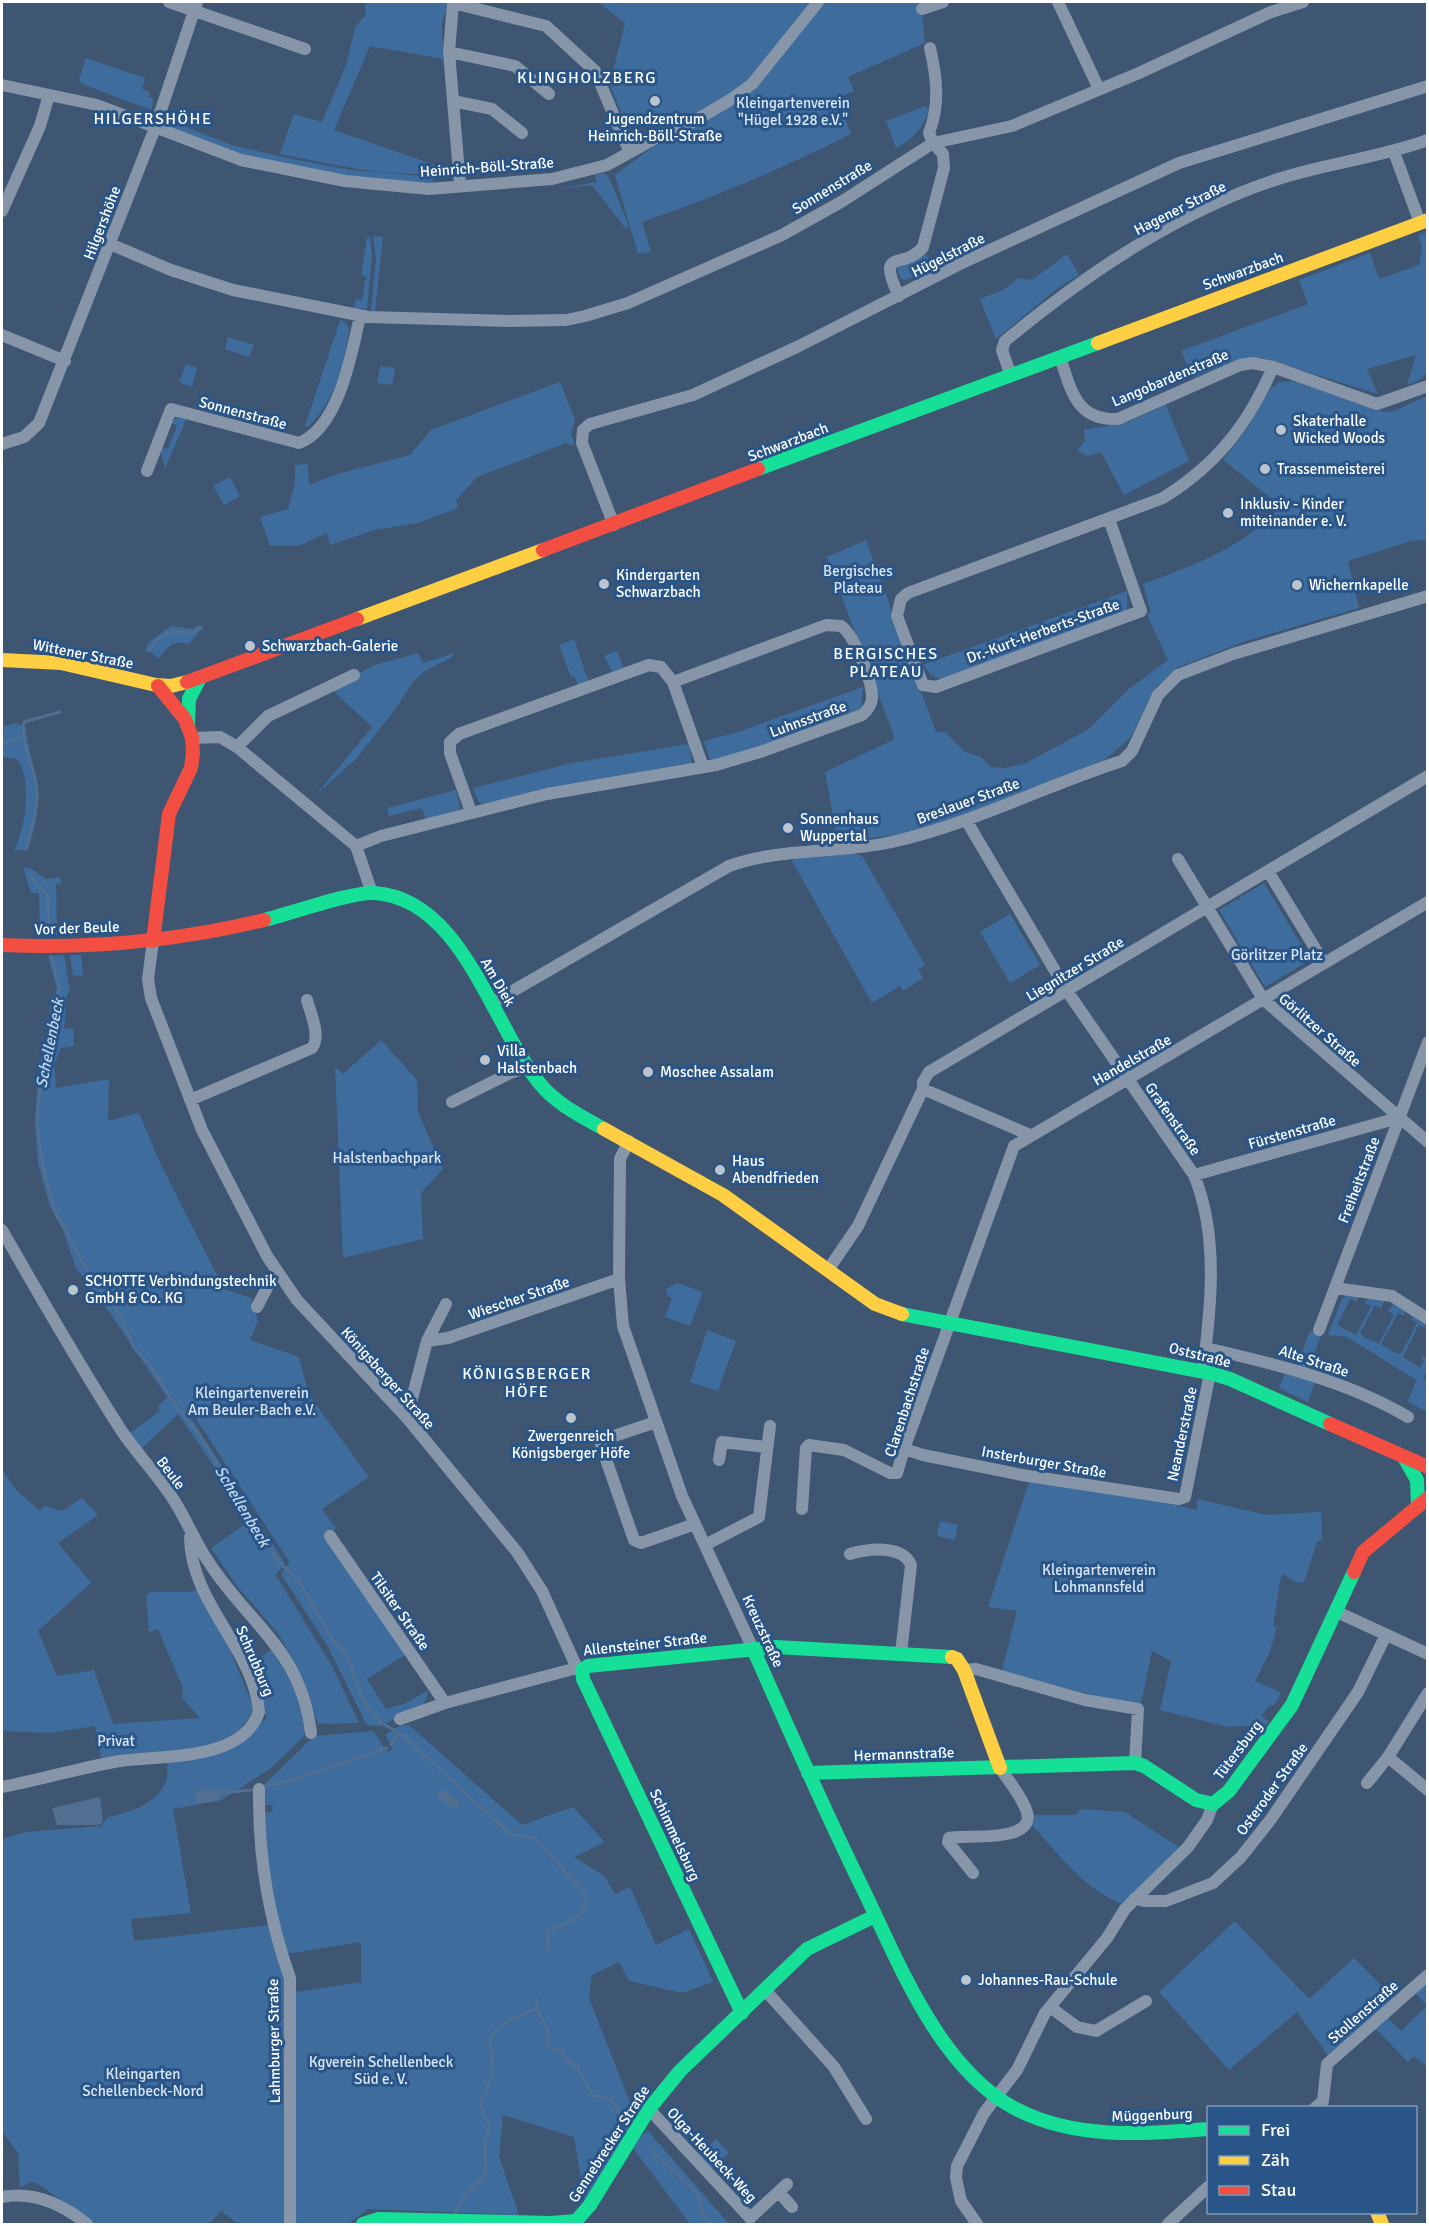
<svg xmlns="http://www.w3.org/2000/svg" width="1429" height="2226" viewBox="0 0 1429 2226" font-family="Signika,sans-serif">
<rect width="100%" height="100%" fill="#3f5672"/>
<path fill="#3e6c9d" d="M365,2h83l-6,21 1,36 -73,-13 -36,84 115,40c-51,12 -118,-7 -169,-16l14,-40 28,8 24,-57 9,-38 11,-12z
M598,2h216l-75,88 -65,37 -53,-14 -11,-29 15,-61z
M826,2h95l4,41 -77,34 6,14 -17,7 14,36c-68,34 -137,64 -209,88l9,30 -13,2 -23,-79 40,-30 46,-20 30,-20z
M86,58l59,20 -3,11 8,4 -1,4 5,2 -3,11 -69,-26 -3,-4z
M925,106l4,4c-6,18 -15,29 -33,38l-10,-27z
M165,119l67,26 60,14 59,11 82,7v8l-112,-12 -76,-17 -78,-30z
M604,173l5,5 20,48 -4,2 -33,-43 -36,4 41,-7 -2,-7z
M1427,232l1,138 -6,9 -15,6 9,-30 -49,14 11,25 -116,-36 -29,3 -40,17 -12,-27 127,-47 -9,-24 71,-27 9,26 40,-14 3,-18 -4,-12z
M373,236l10,1 -8,74 -4,-1 5,-52z
M370,237l2,20 -5,52 -8,-1 -1,2 -4,-1 2,-10 6,1 4,-24 -5,-1 6,-37z
M926,254l6,14 -27,12 -5,-2 -3,-11z
M1067,254l12,21 -21,13 -62,51 -16,-40 23,-9 16,-12 13,2z
M340,320l6,3 3,6c-3,33 -16,75 -41,98l-3,-1z
M228,337l26,8 -5,12 -24,-8z
M186,364l11,4 -5,19 -13,-5z
M380,366l15,2 -3,17 -15,-2z
M1293,381l90,31 11,-1 33,-15v144l-16,1 -63,20 11,47 -113,33 -67,26 -23,20 -26,51 -28,24 -150,59 -47,13 -67,8 -13,-70 68,-32 1,-4 -67,-179 39,-17 70,192h9l20,20 16,5 10,10 13,1 20,-4 65,-35 40,-40 39,-29 -21,-45 4,-2 -8,-29c51,-19 101,-36 138,-78l-58,-46 26,-34 21,-37 10,-7z
M560,382l15,38 -4,14 4,12 -9,-3 -89,34 -21,23 2,8 -40,15 -44,7 -44,15 -3,-12 -29,13h-28l-10,-29 28,-8 7,-26v-18l13,-1 1,21 28,-11 73,-19 21,-25z
M1166,405l23,56 -65,34 -23,-43 -13,4 -11,-5 8,-10 -1,-11 44,-8z
M179,416l8,1 -22,52 -5,-22 8,2 9,-23 -7,-4z
M230,477l10,19 -16,9 -11,-19z
M1127,591v20l-183,69 -13,-5 -8,-10z
M199,625l12,15 -10,-11 -12,15c-16,-4 -22,3 -30,15l-10,-9 -4,2 3,-9 23,-17 22,3z
M574,639l15,44 -10,4 -5,-11 -3,1 -12,-32z
M617,651l7,18 -11,4 -9,-17z
M418,653l5,10 31,-10 -2,4 -27,14 -10,8 -24,36 -36,45 -39,35 56,-68 -42,-39 45,-23z
M863,687l-2,18 3,-1 -4,5 -101,39 -46,12 -3,-1 -6,-18 34,-9z
M16,723l9,3c8,49 21,73 3,123l-14,2c11,-22 19,-71 3,-92l-15,-2v-30z
M689,744l3,19 -208,41 -5,-2 -6,-14 99,-25z
M456,790l4,18 -4,4 -30,8 -4,-12 -33,8 -2,-8z
M854,853l9,4 62,108 -7,4 5,9 -20,13 -3,-5 -28,17 -80,-142 1,-2z
M23,867l7,1 16,11 14,-2 1,6 -5,1 1,51h-17l-1,-42h-8z
M1264,883l46,77 -45,27 -46,-77z
M1010,914l30,51 -30,18 -30,-51z
M64,955l6,36 -3,3 -3,35 9,-1 1,18 -13,2 -7,17 2,23 53,-9 -1,42 31,-8 21,50 64,126 27,9 7,23 -8,19 49,17 10,38 60,82 -47,32 14,19 -11,8 80,119 -38,24 19,30 18,-5 25,-14 -6,16 -43,20 -13,-1 -40,-80 -44,-68 -2,-5 9,-9 -99,-152 -4,1 97,150v4l-9,8 57,92 27,57 -41,1 -15,-45 -25,-46 -41,-47 -26,-38 40,-28 -73,-106 -38,36 -11,-16 31,-23 -2,-5 9,-9 -68,-100 -23,-29 -13,-38 -13,-24 -12,-43 -3,-42 4,-55 8,-29 3,-30 7,-18 -9,-33z
M70,955h11l2,20 -10,1z
M381,1040l36,40 1,32 25,57 -22,24 2,46 -80,19 -8,-191 8,7z
M678,1283l25,9 -13,34 -25,-9 7,-18 -5,-5 -1,-5z
M1346,1296l12,1 -1,5 -7,-3 -13,26 19,10 15,-29 -6,-3 3,-5 16,3 -3,7 -6,-3 -15,28 5,5 14,5 15,-28 -6,-4 5,-7 12,7 -1,5 -6,-3 -17,31 12,8 8,2 16,-31 -6,-4 3,-2 12,9 -1,2 -6,-3 -16,32 17,11 4,-7 -4,-6 6,3 1,-3v16l-4,7 4,3v31l-19,-10 8,-22 -69,-43 -19,-2 14,-36z
M707,1330l29,11 -18,50 -28,-9z
M1310,1331l10,4v3l-12,32 -11,-4z
M1286,1372l29,9 -7,21 -29,-14z
M2,1469l14,21 23,20 7,-4 16,5 20,-13 16,17 -40,28 33,40 -53,48 19,45 37,-6 19,54 87,-6 -18,-20 1,-10 -25,-59 -9,3 -3,-36 4,-4h42l6,-3 30,57 26,62c-19,51 -106,48 -152,54l-7,-36 -46,7 -47,-2z
M1030,1479l145,22v4l22,5v-11l70,16 54,-3 1,27 -5,3 -13,40 -6,1 -15,-9 -2,3 -8,49 4,1 -6,22 -16,32 25,11 -1,6 -6,8 -3,-1 -9,11 9,6 -4,3 -38,2 -68,-17 11,-49 -19,-10 -12,57 -138,-37 15,-60 -29,-4z
M940,1521l18,4 -3,15 -18,-4z
M275,1647l18,29 12,54 -1,6 -34,33 -49,31 -48,9 18,104 -60,6 3,22 135,-16 17,52 1,247h-49l-17,-13 -12,13h-114l-57,-40 -7,-2 -11,6 -2,-35 -16,-22v-292l23,-7 76,-6 7,-9c21,-4 46,-12 57,-33 3,-6 2,-17 2,-24l79,-25 21,-17 -20,-51z
M401,1725h8l113,100 51,-18 32,35 -31,15 30,19 11,18 15,-7 26,58 33,-16 24,53 -31,11 -53,-12 -10,-19 -27,13 -3,23 47,120 -51,85 -11,-66 -71,-22 -4,42 20,58 -151,-6 -20,15h-54l2,-232 65,-10v-40l-75,12 -14,-55 -9,-86 9,-1 1,-7h-8l-2,-19 51,-50 59,-5 14,21 6,-3 -8,-14z
M1080,1809l45,3 55,36 -57,56c-38,-13 -65,-51 -92,-80l2,-9h44z
M1235,1921l74,78 45,-41 40,40 -66,57 -31,-43 -68,58 -70,-78z
M1427,1980v86l-14,-10 -5,6 -35,-36 12,-11 16,16 26,-25 -12,-14z
M648,2131l81,93h-39l-57,-76 7,-11z
M716,2139l13,14 -17,16 -13,-14z"/>
<path fill="#516f91" d="M218,1788l3,12 -24,4 -1,-13z
M442,1789l16,11 1,7 -8,1 -12,-10 -1,-7z
M100,1797l3,24 -4,4h-42l-5,-17z"/>
<g fill="none" stroke-linecap="round" stroke-linejoin="round">
<path stroke="#516f91" stroke-width="3" d="M149,651c12,-20 23,-21 45,-18l7,-6
M2,744l23,-7
M26,849c5,-19 12,-39 11,-59 -1,-22 -17,-45 -13,-68l36,-10
M31,877l17,18 1,32
M51,956l9,33 -6,15 -3,33 -10,31 -4,56 6,43 13,47 39,70 24,29 15,35 17,18 22,36 25,31 58,90 19,35 23,22 35,61 14,14 16,45 16,21 26,16 105,97 26,5 50,56c4,24 -23,27 -38,36l-1,21
M391,1745l8,-12
M265,1786l24,-5 98,-33
M220,1793l32,-3
M537,2009l11,21 -2,16 15,5 6,9 11,8 14,27 19,5 5,5 6,16
M652,2151l45,42 6,22 8,9
M455,2213l11,-20 20,-19 -1,-34 5,-14 -10,-19 13,-36 -3,-31 5,-9 14,-11 28,-11v-10"/>
<path stroke="#8696a8" stroke-width="12" d="M169,2l136,47
M1058,2l41,87
M922,9l21,-7
M449,52l66,14 34,28
M2,85l95,20 144,55 104,21 84,8 123,-10 55,-14 58,-32 26,-10 39,-23 22,-16 66,-82
M453,101l39,8 30,24
M1394,152l26,71
M460,185l-11,-133 4,-49 93,23 49,45 34,80
M2,211l38,-85 9,-31
M110,244l61,26 62,20 135,27 142,4 56,-1 19,-4 43,-13 154,-68 59,-33 92,-59 79,-17 127,-53 132,-61 32,-10
M899,296c-24,-50 5,-25 24,-49l21,-79 -1,-14 -10,-11 -4,-10c11,-29 8,-55 1,-85
M2,335l63,26
M1060,357c11,33 16,64 58,62l122,-54 13,-2 20,4 104,37 51,-18
M1011,376l-9,-26 3,-9c81,-67 172,-129 273,-162 49,-16 101,-21 150,-39
M2,444l22,-7 15,-14 116,-295 42,-126
M147,471l24,-62 128,34c40,-15 53,-91 61,-127
M1109,519l32,92 -205,76 -13,-2 -26,-69 4,-17 7,-6 255,-95c53,-33 85,-73 110,-131
M614,525l-32,-82 1,-13 7,-6 103,-29 104,-48 167,-85 215,-99 249,-77
M673,682l30,85
M192,738l28,-1 17,10 31,-31 86,-41
M237,747l119,99
M966,820l101,171 127,184c25,61 17,132 9,196
M1178,859l85,140 165,143
M1268,871l56,92
M372,893l-16,-47 25,-10 166,-42 169,-29 44,-13 102,-37c5,-4 9,-9 10,-16 1,-16 -18,-65 -31,-73l-15,-1 -153,57 -12,-15 -12,-2 -190,69 -9,8v11l21,59
M153,941l-5,38 3,19 51,132 65,126 30,44 110,118 110,134 25,39 35,77
M492,1003l237,-137c53,-19 109,-12 163,-24 80,-18 152,-56 230,-81l10,-10 26,-56 20,-20 55,-21 195,-58
M923,1089l107,46
M190,1100l122,-52c9,-12 -1,-33 -5,-48
M452,1102l58,-29 18,-6
M629,1141l-9,18 -1,120 4,47 59,170 71,153
M1194,1175l204,-57
M2,1230c39,68 78,137 121,203 16,23 37,45 52,69 12,19 20,40 33,59 41,64 93,88 103,172
M828,1270l30,-44 65,-137v-7l6,-10 499,-296
M1335,1288l57,8 36,23
M257,1307l12,-23 10,-8
M1319,1330l109,-288
M427,1341l21,-3 171,-59
M1206,1348c69,16 139,32 202,69
M407,1418l20,-77 19,-37
M656,1422l-51,17 -4,6 33,95 7,3 54,-19
M904,1449l19,6 99,20 157,24 6,-2 25,-124
M719,1460l3,-18 45,5
M802,1509l4,-61 3,-3 35,5 46,23h7l7,-24 110,-303 414,-244
M330,1536l115,167
M705,1545l54,-28 11,-91
M850,1554c18,-5 52,-10 61,11l-10,88
M1335,1611l93,43
M964,1670l12,-1 109,31 53,9 -3,54
M400,1719l45,-16 132,-35 5,2
M1388,1757l40,33
M1367,1783l21,-26 40,-64
M2,1787c37,-7 74,-18 112,-25 43,-8 127,2 145,-50 -5,-63 -69,-110 -69,-175
M259,1789c-1,64 10,130 31,189v246
M973,1873l-25,-31 1,-4c16,-4 94,7 76,-31 -6,-14 -17,-27 -25,-39
M1135,1898l9,3h22l47,-18 28,-26 30,-38 87,-127 28,-57
M766,1991l68,76 32,52
M1050,2007l27,20 19,4 50,-30
M1315,2108l8,-7 4,-37 101,-89
M649,2109l101,109 37,-34
M779,2192l13,15
M2,2197c32,-6 60,7 85,27
M977,2224l-16,-23 -5,-23 1,-12 27,-53 33,-43 28,-57 62,-75 18,-29 63,-62 19,-27 6,-16
M1168,2224l40,-37"/>
<path stroke="#16e098" stroke-width="14" d="M758,469l340,-126
M188,725l1,-26 11,-21
M264,920c26,-6 86,-28 110,-27 89,5 118,134 167,192 17,20 40,31 63,44
M902,1314l308,59 20,6 100,45
M1405,1459l12,21 1,25
M753,1649c36,80 71,161 110,240 36,74 76,180 153,220 59,31 128,25 192,20
M808,1773l327,-10 9,3 52,34 17,4 16,-13 63,-86 62,-133
M742,2013l-159,-334 -1,-9 6,-4 188,-19 176,10
M363,2224l16,-5 172,4 25,-2 14,-16 59,-96 31,-38 127,-122 68,-33"/>
<path stroke="#ffcf43" stroke-width="14" d="M1098,343l330,-123
M357,619l186,-69
M2,660l59,3 95,22 15,1 16,-4
M604,1129l119,66 152,109 27,10
M952,1657l5,2 7,11 36,98
M1377,2212l5,12"/>
<path stroke="#f24e42" stroke-width="14" d="M543,550l215,-81
M187,682l170,-63
M153,941l16,-127 22,-46 2,-15 -1,-15 -7,-19 -27,-33
M2,945c88,4 176,-4 262,-25
M1330,1424l98,43
M1354,1572l9,-20 65,-54"/>
</g>
<g fill="#bcc4ce" stroke="#295588" stroke-width="2">
<circle cx="655" cy="101" r="6"/>
<circle cx="1281" cy="430" r="6"/>
<circle cx="1265" cy="469" r="6"/>
<circle cx="1228" cy="513" r="6"/>
<circle cx="604" cy="584" r="6"/>
<circle cx="1297" cy="585" r="6"/>
<circle cx="250" cy="646" r="6"/>
<circle cx="788" cy="828" r="6"/>
<circle cx="485" cy="1060" r="6"/>
<circle cx="648" cy="1072" r="6"/>
<circle cx="720" cy="1170" r="6"/>
<circle cx="73" cy="1290" r="6"/>
<circle cx="571" cy="1418" r="6"/>
<circle cx="966" cy="1980" r="6"/>
</g>
<g text-anchor="middle" stroke-width="6" stroke-linejoin="round" paint-order="stroke">
<g font-size="15" fill="#d9e7f7" stroke="#295588">
<text x="793" y="108">Kleingartenverein<tspan x="793" dy="17">"Hügel 1928 e.V."</tspan></text>
<text x="858" y="576">Bergisches<tspan x="858" dy="17">Plateau</tspan></text>
<text x="1277" y="960">Görlitzer Platz</text>
<text x="387" y="1163">Halstenbachpark</text>
<text x="252" y="1398">Kleingartenverein<tspan x="252" dy="17">Am Beuler-Bach e.V.</tspan></text>
<text x="1099" y="1575">Kleingartenverein<tspan x="1099" dy="17">Lohmannsfeld</tspan></text>
<text x="116" y="1746">Privat</text>
<text x="381" y="2067">Kgverein Schellenbeck<tspan x="381" dy="17">Süd e. V.</tspan></text>
<text x="143" y="2079">Kleingarten<tspan x="143" dy="17">Schellenbeck-Nord</tspan></text>
</g>
<g font-size="15" fill="#fff" stroke="#295588" text-anchor="start">
<text x="655" y="124" text-anchor="middle">Jugendzentrum<tspan x="655" dy="17">Heinrich-Böll-Straße</tspan></text>
<text x="1293" y="426">Skaterhalle<tspan x="1293" dy="17">Wicked Woods</tspan></text>
<text x="1277" y="474">Trassenmeisterei</text>
<text x="1240" y="509">Inklusiv - Kinder<tspan x="1240" dy="17">miteinander e. V.</tspan></text>
<text x="616" y="580">Kindergarten<tspan x="616" dy="17">Schwarzbach</tspan></text>
<text x="1309" y="590">Wichernkapelle</text>
<text x="262" y="651">Schwarzbach-Galerie</text>
<text x="800" y="824">Sonnenhaus<tspan x="800" dy="17">Wuppertal</tspan></text>
<text x="497" y="1056">Villa<tspan x="497" dy="17">Halstenbach</tspan></text>
<text x="660" y="1077">Moschee Assalam</text>
<text x="732" y="1166">Haus<tspan x="732" dy="17">Abendfrieden</tspan></text>
<text x="85" y="1286">SCHOTTE Verbindungstechnik<tspan x="85" dy="17">GmbH &amp; Co. KG</tspan></text>
<text x="571" y="1441" text-anchor="middle">Zwergenreich<tspan x="571" dy="17">Königsberger Höfe</tspan></text>
<text x="978" y="1985">Johannes-Rau-Schule</text>
</g>
<g font-size="15" fill="#fff" stroke="#295588">
<text transform="translate(487 167) rotate(-4)" y="5">Heinrich-Böll-Straße</text>
<text transform="translate(832 187) rotate(-31)" y="5">Sonnenstraße</text>
<text transform="translate(1180 208) rotate(-27)" y="5">Hagener Straße</text>
<text transform="translate(102 223) rotate(-69)" y="5">Hilgershöhe</text>
<text transform="translate(948 255) rotate(-27)" y="5">Hügelstraße</text>
<text transform="translate(1243 271) rotate(-20)" y="5">Schwarzbach</text>
<text transform="translate(1170 378) rotate(-23)" y="5">Langobardenstraße</text>
<text transform="translate(243 413) rotate(15)" y="5">Sonnenstraße</text>
<text transform="translate(788 442) rotate(-21)" y="5">Schwarzbach</text>
<text transform="translate(1043 631) rotate(-20)" y="5">Dr.-Kurt-Herberts-Straße</text>
<text transform="translate(83 654) rotate(11)" y="5">Wittener Straße</text>
<text transform="translate(808 719) rotate(-20)" y="5">Luhnsstraße</text>
<text transform="translate(968 801) rotate(-20)" y="5">Breslauer Straße</text>
<text transform="translate(77 928) rotate(-2)" y="5">Vor der Beule</text>
<text transform="translate(1075 969) rotate(-31)" y="5">Liegnitzer Straße</text>
<text transform="translate(498 982) rotate(60)" y="5">Am Diek</text>
<text transform="translate(1320 1030) rotate(41)" y="5">Görlitzer Straße</text>
<text transform="translate(1132 1060) rotate(-30)" y="5">Handelstraße</text>
<text transform="translate(1173 1119) rotate(55)" y="5">Grafenstraße</text>
<text transform="translate(1292 1132) rotate(-16)" y="5">Fürstenstraße</text>
<text transform="translate(1359 1180) rotate(-69)" y="5">Freiheitstraße</text>
<text transform="translate(519 1298) rotate(-19)" y="5">Wiescher Straße</text>
<text transform="translate(1200 1355) rotate(14)" y="5">Oststraße</text>
<text transform="translate(1314 1361) rotate(18)" y="5">Alte Straße</text>
<text transform="translate(388 1378) rotate(48)" y="5">Königsberger Straße</text>
<text transform="translate(907 1402) rotate(-72)" y="5">Clarenbachstraße</text>
<text transform="translate(1182 1434) rotate(-78)" y="5">Neanderstraße</text>
<text transform="translate(1044 1462) rotate(10)" y="5">Insterburger Straße</text>
<text transform="translate(171 1473) rotate(53)" y="5">Beule</text>
<text transform="translate(400 1611) rotate(55)" y="5">Tilsiter Straße</text>
<text transform="translate(763 1631) rotate(65)" y="5">Kreuzstraße</text>
<text transform="translate(645 1644) rotate(-6)" y="5">Allensteiner Straße</text>
<text transform="translate(255 1661) rotate(67)" y="5">Schrubburg</text>
<text transform="translate(1238 1750) rotate(-53)" y="5">Tütersburg</text>
<text transform="translate(904 1754) rotate(-2)" y="5">Hermannstraße</text>
<text transform="translate(1272 1789) rotate(-54)" y="5">Osteroder Straße</text>
<text transform="translate(675 1835) rotate(65)" y="5">Schimmelsburg</text>
<text transform="translate(1363 2012) rotate(-41)" y="5">Stollenstraße</text>
<text transform="translate(274 2041) rotate(-91)" y="5">Lahmburger Straße</text>
<text transform="translate(1152 2115) rotate(-2)" y="5">Müggenburg</text>
<text transform="translate(609 2144) rotate(-57)" y="5">Gennebrecker Straße</text>
<text transform="translate(712 2155) rotate(47)" y="5">Olga-Heubeck-Weg</text>
</g>
<g font-size="16" letter-spacing="1.5" fill="#fff" stroke="#295588">
<text x="587" y="83">KLINGHOLZBERG</text>
<text x="153" y="124">HILGERSHÖHE</text>
<text x="886" y="659">BERGISCHES<tspan x="886" dy="18">PLATEAU</tspan></text>
<text x="527" y="1379">KÖNIGSBERGER<tspan x="527" dy="18">HÖFE</tspan></text>
</g>
<g font-size="16" font-style="italic" fill="#c1d7ef" stroke="#295588">
<text transform="translate(49 1043) rotate(-79)" y="6">Schellenbeck</text>
<text transform="translate(243 1506) rotate(59)" y="6">Schellenbeck</text>
</g>
</g>
<rect width="1429" height="2226" fill="none" stroke="#ffffff" stroke-width="6"/>
<rect x="1207" y="2106" width="210" height="108" fill="#295588" stroke="#7f99b8" stroke-width="1.5"/>
<rect x="1219" y="2126" width="30" height="9" fill="#16e098" stroke="#7f99b8" stroke-width="1.5"/>
<text x="1261" y="2136" font-size="18" fill="#ffffff">Frei</text>
<rect x="1219" y="2156" width="30" height="9" fill="#ffcf43" stroke="#7f99b8" stroke-width="1.5"/>
<text x="1261" y="2166" font-size="18" fill="#ffffff">Zäh</text>
<rect x="1219" y="2186" width="30" height="9" fill="#f24e42" stroke="#7f99b8" stroke-width="1.5"/>
<text x="1261" y="2196" font-size="18" fill="#ffffff">Stau</text>
</svg>
